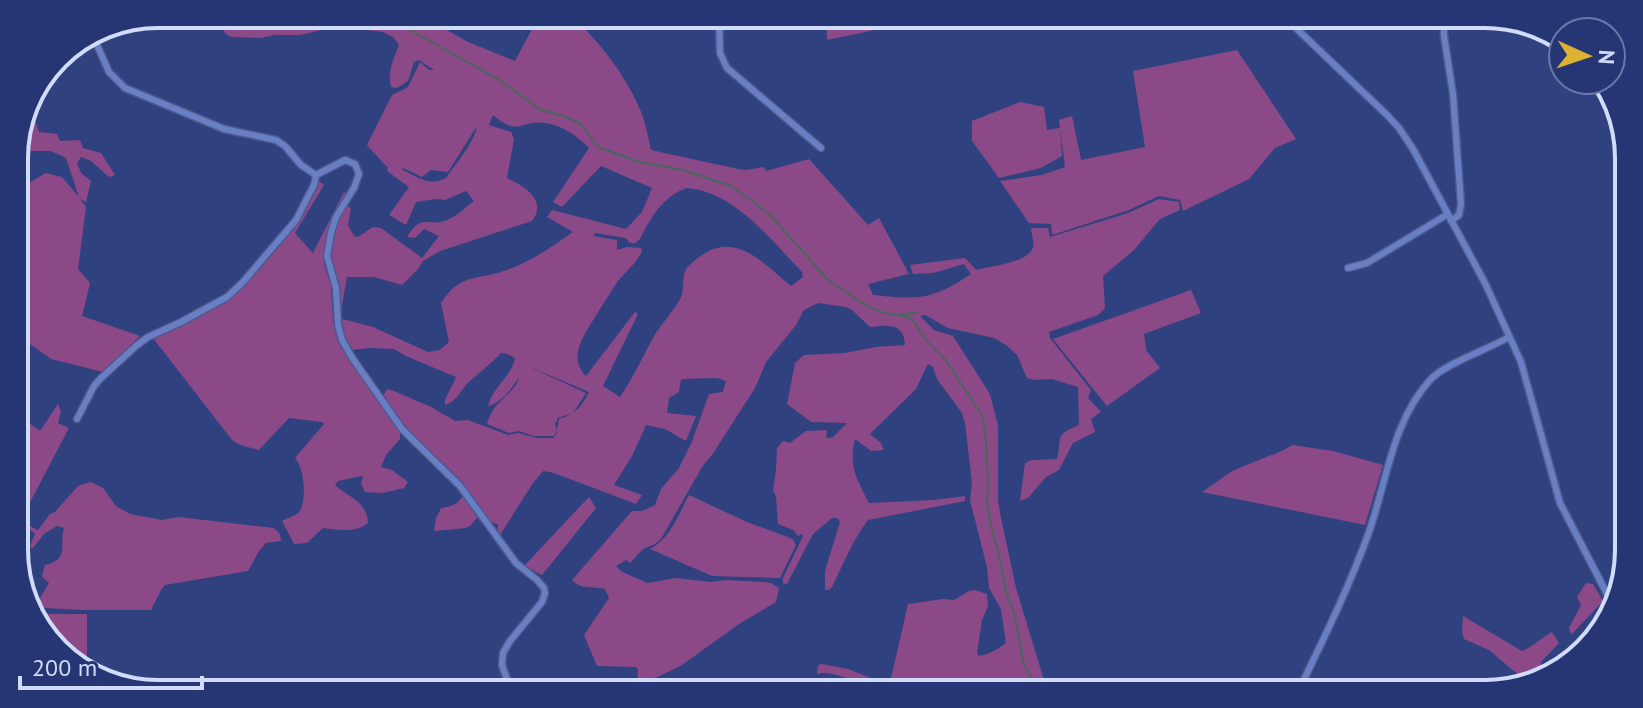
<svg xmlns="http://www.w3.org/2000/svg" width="1643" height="708" viewBox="0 0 1643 708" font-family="'PT Sans',sans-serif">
<rect width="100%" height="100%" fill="#304180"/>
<path fill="#8c4988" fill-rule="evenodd" d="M207,14h233l-2,11 30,17 47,19 25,-47h38l2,3 -4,3c25,24 49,55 63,87 6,13 9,29 12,43l87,19 9,1 17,-3 2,4 43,-12 59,66 11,-7 30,56 -41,10 5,11c46,5 59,5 98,-21l-7,-10 -31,9 -20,1 -3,-9 55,-7 11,12c15,-4 51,-7 57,-22 2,-7 -2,-13 -2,-20h17l2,9 78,-24 31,-14 20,3 1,8 -20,9 -26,31 -31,26 2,32 -7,7 -49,17 1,6 41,52 -3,8 13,14 -10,7 4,13 -22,11 -14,27 -13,7 -18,21 -8,3 5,-38 7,-3 25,-1c6,-23 -4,-23 22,-34l-1,-38 -26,-8 -18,1 -7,-2 -10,-23 -11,-10 -12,-7 -46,-10 -23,-13 -5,1 14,14 19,6 37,58 8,32v74l3,18 15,70 27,89 9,17h-174l11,-12 3,-8 16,-70 35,-5 11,1 15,-9 6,-1 12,4 1,12 -6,14 -5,33 2,3c11,-2 19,-7 27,-13l-5,-34 -12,-21 -2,-21 -17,-67 2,-17 -7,-60 -3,-10 -25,-34 -4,-12 -5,-3 -12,25 -46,45 10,8 4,8 -13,1 -16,-12c-7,28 2,40 14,64l65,-3 31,-4v5l-97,19c-15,19 -25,45 -36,67l-3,3h-4v-19l15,-49 -3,-4h-5l-19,16 -26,50 -4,-1v-5l20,-42 -1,-2 -4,2 -5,-6 -15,-6 -2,-28 -3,-5 3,-21 1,-22 6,-7 7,2 16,-12 21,-1 -1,7 3,1 4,-1 14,-14 -36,-1 -24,-18 8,-41 9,-8 41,-2 31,-6 29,-2c-1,-23 -18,-20 -35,-18l-18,-17 -6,-3 -28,-4 -14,7 -8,15 -30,37 -11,26 -41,64 -12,15 -41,72 -6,5 -12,5 -13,14 -4,-3 -10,6 6,6 26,11 28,-5 35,4 14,-2 39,2 7,1 8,5 -3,14 -37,22 -57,41 -45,22 1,-17 -2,-3 -39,-1 -13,-31 25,-37 -4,-9c-12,-3 -24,1 -33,-9l60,-69h10l13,-6 6,-16 18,-21 12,-24 18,-50 14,-2 3,-11 -9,-3 -36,1 -2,13 -10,6 -2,15 29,3 -10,25 -21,-12 -19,-4 -14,31 -18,29 28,10 -6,9 -82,-31 -11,-2 -10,12 -33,52 -3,-1 1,-10 -9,-2 -8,-9 -10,12 -5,3 -32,3 2,-13 5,-10c13,-2 18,-4 24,-17l-21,-26 -41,-41 -20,-28 4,-7 7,2 37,16 24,14 13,-1 40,15 10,-2 19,5h16l3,-3 3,-16c16,-5 23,-12 30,-27l-66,-28 63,29 -13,20 -15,5 -3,6 2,6 -3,6h-21l-14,-5 -10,2 -22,-9c2,-7 5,-14 10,-19 8,-10 19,-15 22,-28 -7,12 -18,26 -31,29 6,-21 24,-30 27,-48l-8,-4 -6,-1c-10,11 -21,19 -31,28 -10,9 -12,20 -25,24v-5l11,-23 -50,-21 -12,-7 -25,-1 -17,2 -8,-15 -2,-14 1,-2 30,8 55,25 12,-2 9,-8 -8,-39c20,-31 36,-22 66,-33 24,-9 45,-23 66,-38l-26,-15 5,-7 74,19 16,-17 10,-24 -51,-22 -39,41 -9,-5 36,-54c-12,-12 -25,-22 -43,-25 -26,-4 -26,15 -53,-8l-4,10 22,7 3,7 -7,39c17,8 41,22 25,43l-92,30 -17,10 -5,8 -16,16 -28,-8h-27l-6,34 -3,-1 -10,-53 9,-40 9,-12 5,3 -3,17 6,11 4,1 15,-10 8,1 41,30 17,-22 -15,-7 -9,9 -8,-1c16,-25 19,-9 40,-17 9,-3 19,-13 27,-19l-8,-10 -21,9 -10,-1 -19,3 -10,23 -17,-10 20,-28 -22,-16 1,-4 -2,-1 -19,-21 25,-50 16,-8 12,-25 9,8h5l-15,-10 -5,2 -6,19 -11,7 -6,-1c-4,-15 3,-29 8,-42l-6,-8 -10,-5 -34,-4 -23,1 -26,6h-26l-13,3 -30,-1 -5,-3 -9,-12zM477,126c-3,17 -20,36 -31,52 -17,9 -28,-1 -45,-9l2,-1 19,9 9,-7 17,2zM687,188c48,4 84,52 115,84l1,5 -12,9c-24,-19 -51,-52 -84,-34 -7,4 -15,10 -20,16 -6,7 -2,20 -6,29 -6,13 -21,28 -28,41 -11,20 -20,40 -33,59l-17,-11 35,-72 -3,-2 -49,64c-20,-19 0,-44 11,-62 7,-11 14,-23 21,-33 8,-10 19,-18 24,-30l-1,-3 -14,-1 -10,3v-10l-24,-4 2,-3 31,5 4,5h5l5,-4c11,-22 23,-43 47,-51z
M826,14h31l1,2 3,-2h109l-90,15 -53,11z
M1237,50l59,89 -21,9 -26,31 -66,32 -3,-11 -21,-4 -30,14 -77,25 -1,-11 -22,-1 -29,-42 42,-6 23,-8 -6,-47 13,-4 9,44 64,-13 -12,-76z
M1020,102l24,5 3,23 13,-2 2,28 -21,12 -42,10 -27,-37v-20z
M24,114h9l6,18 18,2 3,7 20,-1 3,8 18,5 14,22 -6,2 -18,-16 -10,-4 -4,6 4,10 10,8 -5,21 -6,-3 6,8 -8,62 12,14 -8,33 58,20 -37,36 -52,-13 -31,-22 -5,-1v-151l7,2 24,-14 16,4 17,20 -13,-39 -15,-7h-37z
M319,181l5,4 -29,48 18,20 31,-61 3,2 -17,35 -4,13 -2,22 7,22 2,36 6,22 61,89v6l-14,16 -5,12 11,3 16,12 -4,6 -21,5 -18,-1 -4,-9 2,-6 -1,-1 -24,5 -3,4c13,12 32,16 33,38 -12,10 -30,7 -45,5l-16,15 -13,1 -12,-23c6,-4 14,-4 18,-10 7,-12 4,-44 -5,-53l29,-34 -2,-2 -33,-4 -30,32 -19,-5 -8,-5 -79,-102 79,-44 65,-72z
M1191,290l10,23 -57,21 2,16 14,18 -53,38 -54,-67z
M58,404l3,7 -3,12 11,5 -53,101v-115l24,17z
M1292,445l41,6 50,14 -18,60 -163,-33 30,-21 52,-21z
M91,482l12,6 13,18 14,8 32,6 17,-3 95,11 6,6 1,7 -15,2 -7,8 -11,20 -83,14 -4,5 -10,20h-69l-36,-2 -6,-2 -2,-5 11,-18 -7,-6 3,-12c25,-5 14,-21 19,-37l-7,-2 -13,8 -12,15 -2,-3 5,-12 -8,-7 3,-1 8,4 12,-16 5,-2 23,-26z
M689,495l58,27 46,17 3,6 -16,33 -68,-2 -62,-27c21,-11 28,-34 39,-54z
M589,497l7,11 -54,67 -18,-9z
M1586,583l7,1 10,17 -32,34 -2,-7 12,-23 -4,-8z
M31,608l18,6h38v57l-43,-33z
M1463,616l59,35c12,-5 19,-13 30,-19l7,11 -18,19 1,8 6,5 -21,7 -38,-32 -25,-11 -2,-7z
M822,664l26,5 33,13 1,2 -4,4c-19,-2 -44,-19 -61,-14l1,-9z"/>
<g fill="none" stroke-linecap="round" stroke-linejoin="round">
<path stroke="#48675c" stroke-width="2" d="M378,14l20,9 103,58 40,29 22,6 18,8 17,23 41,15 44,8 48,16 24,17 17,14 56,63 39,26 14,6 27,5 7,6 9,15 21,21 36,55 3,10 2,19 2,38 -1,23 4,23 7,23 8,42 8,20 10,53 11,18 3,11
M902,314l15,-1"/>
<defs>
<path id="minor" d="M719,14l1,39 7,15 94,80
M1284,14l14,16 89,85 12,13 14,21 72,134 36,79 39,141 45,87 8,20
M1443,14l1,22 9,58 8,110 -2,11 -8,6
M94,38l15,34 16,16 99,41 52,11 9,6 16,19 15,10
M316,175l29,-15 10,4 4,10 -5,14 -18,29 -5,16 -4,23 9,32 2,37 4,15 11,19 49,70 58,57 56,77 21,17 7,8 1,5 -3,9 -32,39 -7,12 -1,12 10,29
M1348,268l19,-5 81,-49
M77,419l17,-33 7,-8 35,-32 12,-9 33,-15 46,-25 16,-15 53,-62 18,-35 2,-10
M1297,694c26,-54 52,-106 72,-162 18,-51 23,-110 61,-152 16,-17 57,-30 79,-43"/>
</defs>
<use href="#minor" stroke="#4d598d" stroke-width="9"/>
<use href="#minor" stroke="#697fc4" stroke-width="6"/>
</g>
<path d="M0 0H1643V708H0ZM158 28H1485A130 130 0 0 1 1615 158V550A130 130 0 0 1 1485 680H158A130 130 0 0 1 28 550V158A130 130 0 0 1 158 28Z" fill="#263674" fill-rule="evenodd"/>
<path fill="none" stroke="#d1dcfa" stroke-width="4" d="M158 28H1485A130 130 0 0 1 1615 158V550A130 130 0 0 1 1485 680H158A130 130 0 0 1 28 550V158A130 130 0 0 1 158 28Z"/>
<g transform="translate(1587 56) rotate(93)"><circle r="38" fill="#263674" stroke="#6a78aa" stroke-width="2"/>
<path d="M0-6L14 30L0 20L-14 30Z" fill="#dcb233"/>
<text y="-12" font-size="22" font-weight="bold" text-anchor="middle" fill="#d1dcfa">N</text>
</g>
<path d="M20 676v12h182v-12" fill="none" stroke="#d1dcfa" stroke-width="4"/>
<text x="32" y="676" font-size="24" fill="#d1dcfa" stroke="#263674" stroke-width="6" paint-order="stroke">200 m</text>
</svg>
